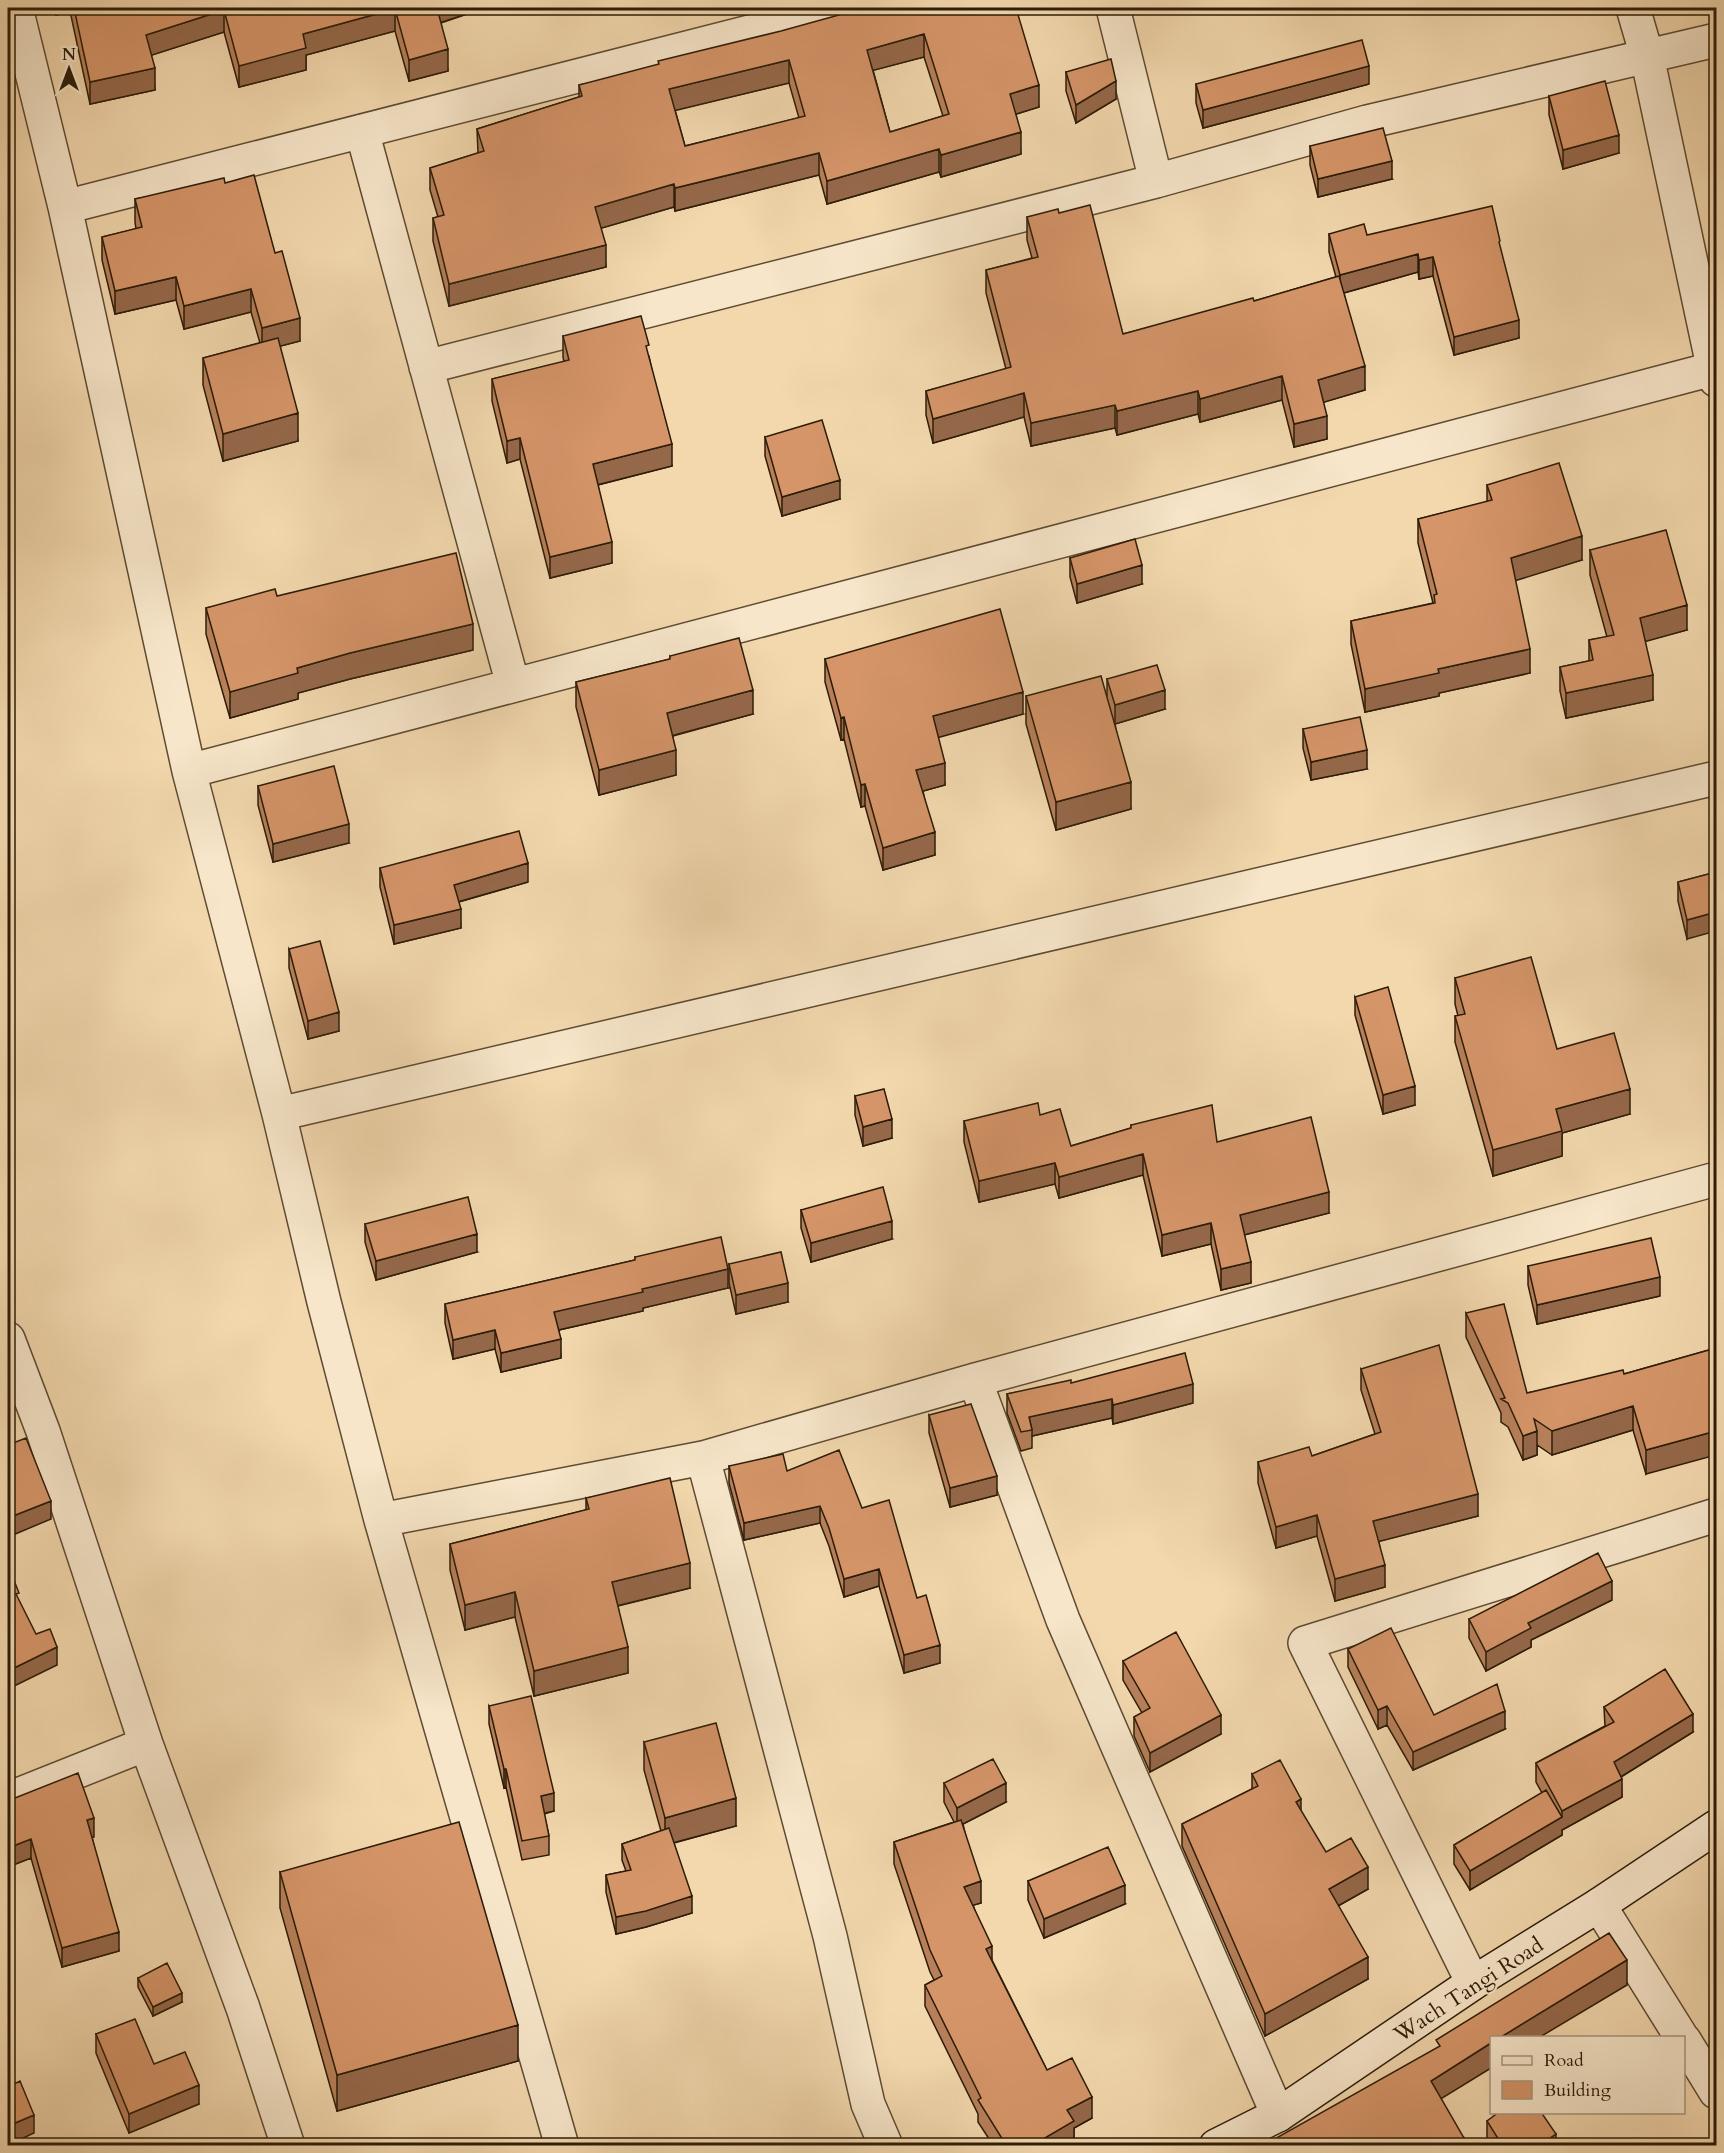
<svg xmlns="http://www.w3.org/2000/svg" width="1724" height="2153" viewBox="0 0 1724 2153" font-family="Cardo,serif">
<rect width="100%" height="100%" fill="#f3d8ae"/>
<filter id="stains"><feTurbulence type="fractalNoise" baseFrequency=".00333" numOctaves="4"/><feColorMatrix values="0 0 0 0 .2 0 0 0 0 .09 0 0 0 0 .02 0 0 0 .5 -.17"/></filter>
<radialGradient id="worn" r=".72"><stop offset=".6" stop-color="#630" stop-opacity="0"/><stop offset="1" stop-color="#630" stop-opacity=".3"/></radialGradient>
<g fill="none" stroke-linecap="round" stroke-linejoin="round">
<defs>
<path id="minor" d="M16,8l49,199 124,564 90,343 45,188 57,218 181,626
M1113,8l43,173
M1633,8l14,48 69,324
M362,131l151,554
M65,207l778,-199
M426,367l730,-186 211,-59 349,-82
M189,771l1527,-403
M279,1114l1437,-336
M8,1339l35,92 103,313 97,264 45,138
M975,1380l88,240 215,495
M703,1458l127,478 38,168 18,42
M381,1520l322,-62 272,-78 741,-201
M8,1799l138,-55
M1599,1905l83,133
M1473,1983l-168,-340 411,-128
M1684,2040l32,52"/>
<path id="secondary" d="M1216,2146l62,-31 195,-132 126,-78 117,-78"/>
</defs>
<use href="#minor" stroke="#5e4b32" stroke-width="36"/>
<use href="#secondary" stroke="#2c1c08" stroke-width="36"/>
<use href="#minor" stroke="#f7e6ca" stroke-width="33"/>
<use href="#secondary" stroke="#f7e6ca" stroke-width="33"/>
</g>
<path fill="#b7805a" stroke="#2c1c08" stroke-width="1.5" fill-rule="evenodd" d="M53,8h420v4l-32,11 7,48 -39,10 -14,-50 -89,24v15l-67,17 -15,-55 -73,23 4,35 -65,14 -20,-93 -14,4z
M1016,8l23,99 -23,7 5,40 -80,23 -2,-5 -112,32 -8,-29 -144,36 -1,-4 -73,21 5,39 -157,39 -16,-65v-23l5,-1 -8,-27v-22l48,-15 -1,-24 102,-32v-12zM924,57l19,59 -53,16 -17,-62zM789,83l10,35 -114,28 -10,-36z
M1066,72l50,27 -40,24 -10,-32z
M1196,84h173l-166,44 -7,-25z
M1716,94v53l-6,-27v-25z
M1549,96l70,57 -56,16 -14,-54z
M1310,146l82,33 -74,18 -8,-32z
M225,183l50,70 25,88 -20,5 18,95 -75,20 -20,-76v-27l57,-15 -9,-31 -67,17 -8,-29 -61,14 -13,-54v-23l34,-8 -1,-7v-23z
M1059,213l64,121 131,-33 82,-24 -7,-25v-18l38,1 133,13 19,90 -65,17 -21,-79 -14,3 -1,-7 -74,21 21,97 -42,12 4,37 -33,8 -12,-47 -82,22 -2,-8 -81,21 -2,-7 -84,18 -7,-29 -91,26 -7,-28v-24l80,-22 -20,-76v-23l46,-12 -5,-18v-23z
M563,336l86,20 23,110 -74,19 14,78 -62,15 -30,-119 -13,4 -15,-62v-22l72,-17 -1,-5z
M765,437l75,62 -58,17 -17,-60z
M1487,485l95,75 -67,20 15,93 -91,20v3l-74,16 -14,-68v-23l82,-18 -15,-60v-24l69,-17z
M1590,550l97,80 -42,11 8,59 -87,18 -6,-27v-24l29,-6v-21l18,-3 -17,-62z
M1070,558l72,26 -65,19 -7,-26z
M277,596l196,54 -123,29 -52,14v6l-68,19 -24,-84v-26z
M670,656l83,58 -80,22 3,39 -77,20 -23,-88v-25l94,-23z
M825,659l198,55 -85,23 7,48 -22,6 12,64 -52,15 -18,-64 -4,1 -17,-68 -3,1 -16,-58z
M1107,679l58,30 -50,15 16,85 -75,21 -30,-106v-28h81z
M1303,729l64,40 -56,11 -8,-32z
M258,786l91,57 -76,19 -15,-57z
M380,868l148,14 -69,20 2,26 -67,16 -14,-57z
M1716,872l-29,67 -9,-38v-19z
M289,949l50,82 -31,8 -19,-71z
M1455,978l102,71 73,65 -68,19v23l-69,20 -38,-134v-26h3l-3,-12z
M1355,997l60,108 -32,9 -28,-99z
M855,1096l37,42 -29,8 -8,-31z
M1040,1115l31,31 60,-18v-3l86,17 112,71 -85,22 7,48 -30,7 -10,-46 -49,12 -19,-81 -84,23 -4,-14 -76,18 -15,-60v-21z
M801,1210l91,29 -81,23 -10,-34z
M365,1224l112,28 -101,28 -11,-38z
M635,1257l93,31 -85,20v3l-84,19 2,28 -60,14 -6,-23 -42,10 -8,-36v-19l190,-44z
M729,1264l59,38 -52,12 -7,-31z
M1528,1266l132,30 -123,28 -9,-39z
M1466,1313l61,80 97,-19 92,-26 -70,126 -13,-44 -81,25 -15,-10v10l-14,5 -15,-33 -7,-5v-9l-35,-76z
M1361,1369l117,147 -99,25 6,46 -50,14 -18,-65 -41,12 -18,-65v-21l54,-6 63,-22 -14,-44z
M1071,1383l122,20 -80,21 -1,-6 -80,18v12l-11,3 -14,-38v-19z
M929,1415l68,80 -47,12 -21,-74z
M729,1466l58,5 75,37 55,90 23,65 -36,10 -25,-87 -35,11 -15,-51 -9,-23 -76,17 -15,-57z
M586,1498l104,90 -72,18 10,67 -94,23 -19,-79 -50,13 -15,-60v-26l136,-34z
M1612,1600l-81,40v7l-45,24 -17,-33v-19z
M1348,1649l86,66 71,14 -92,41 -26,-45 -9,4 -30,-62z
M1123,1661l98,73 -71,38 -16,-36v-19l8,-4 -19,-33z
M489,1706l65,105 -10,3 5,22v19l-27,5 -16,-73 -2,1 -15,-64z
M1604,1707l89,25 -72,45 1,20 -60,33v5l-92,55 -16,-26v-19l88,-52 -6,-11v-19l69,-37z
M644,1742l92,84 -62,17 18,70 -46,14 -30,7 -10,-42v-17l20,-4 -4,-11v-16l39,-13 -17,-61z
M1252,1774l74,78 42,37 -30,17 30,73 -103,57 -83,-190v-22l70,-35z
M944,1783l62,19 -43,22 18,79 -8,2 19,55 55,110 45,48 -18,10v15l-5,2h-76l-15,-23v-8l-53,-108v-21l9,-5 -4,-8 -36,-108v-22l60,-20 -10,-20z
M8,1798l86,39h-2l27,114 -57,16 -31,-109 -23,9z
M280,1872l238,189 -181,50 -57,-203z
M1028,1881l97,23 -81,34 -16,-38z
M138,1978l44,24 -29,14 -15,-29z
M96,2034l58,30 45,40 -70,29 -33,-80z
M1487,2121l69,24h-66l-3,-6z"/>
<path fill="#95684a" stroke="#2c1c08" stroke-width="1.5" d="M56,8h14v3l-14,4z
M436,8h37v4l-37,12z
M395,9v22l-89,24v15l-67,17v-21l64,-32z
M224,10v22l-78,25v-22z
M924,34v23l-57,15v-22z
M448,49v22l-39,10v-21z
M789,60v23l-120,29v-23z
M1369,66v18l-166,44v-18z
M155,68v22l-65,14v-22z
M1116,81v18l-40,24v-18z
M1039,85v22l-29,9v-22z
M1021,132v22l-80,23v-22z
M1619,135v18l-56,16v-19z
M939,149v23l-112,32v-23z
M819,153v22l-144,36v-23z
M1392,161v18l-74,18v-18z
M674,184v23l-79,23v-23z
M606,245v22l-157,39v-22z
M1418,254v18l-78,22v-19z
M1433,257v19l-14,3v-19z
M176,277v23l-61,14v-23z
M251,289v23l-67,17v-23z
M300,318v23l-38,10v-23z
M1519,320v18l-65,17v-18z
M1365,366v24l-47,14v-24z
M1282,376v24l-82,22v-23z
M1198,391v23l-81,21v-24z
M1024,393v24l-91,26v-24z
M1115,405v23l-84,18v-23z
M298,413v28l-75,20v-27z
M1327,416v23l-33,8v-23z
M520,438v21l-13,4v-22z
M672,444v22l-79,20v-22z
M840,480v19l-58,17v-19z
M1582,536v24l-71,22v-24z
M612,542v21l-62,15v-21z
M1142,565v19l-65,19v-19z
M1687,605v25l-47,13v-25z
M473,624v26l-123,29 -52,14v6l-68,19v-26l67,-24 53,-15z
M1530,649v24l-91,20v3l-74,16v-23l73,-20z
M1653,675v25l-87,18v-25z
M753,690v24l-86,23v-24z
M1165,690v19l-50,15v-19z
M1023,692v22l-90,25v-23z
M844,717v22l-3,1v-22z
M676,750v25l-77,20v-25z
M1367,750v19l-56,11v-18z
M945,763v22l-29,8v-23z
M1131,782v27l-75,21v-28z
M865,784v22l-4,1v-22z
M349,824v19l-76,19v-18z
M935,832v23l-52,15v-22z
M528,863v19l-74,21v-18z
M461,909v19l-67,16v-19z
M1716,912v19l-29,8v-19z
M339,1012v19l-31,8v-18z
M1415,1086v19l-32,9v-19z
M1630,1089v25l-68,19v23l-69,20v-26l63,-41z
M892,1119v19l-29,8v-19z
M1143,1154v21l-84,23v-21z
M1055,1163v21l-76,18v-21z
M1329,1192v21l-89,23v-21z
M892,1221v18l-81,23v-19z
M1211,1223v21l-49,12v-21z
M477,1234v18l-101,28v-19z
M1251,1262v21l-30,7v-21z
M728,1269v19l-85,20v3l-89,20v-19l88,-23z
M1660,1277v19l-123,28v-19z
M788,1283v19l-52,12v-19z
M495,1330v19l-42,10v-19z
M561,1339v19l-60,14v-19z
M1193,1384v19l-80,21v-19z
M1112,1399v19l-80,18v-6l-3,-13z
M1633,1406v24l-81,25v-24z
M1537,1431v24l-14,5v-24z
M1716,1431v24l-70,19v-24z
M997,1476v19l-47,12v-19z
M1478,1494v22l-105,27v-22z
M51,1501v18l-43,18v-19z
M820,1506v17l-76,17v-17z
M1317,1515v21l-41,12v-21z
M690,1563v25l-78,19v-25z
M1385,1565v22l-50,14v-22z
M879,1569v17l-35,11v-18z
M1612,1581v19l-81,40v7l-45,24v-19l42,-29z
M515,1592v25l-50,13v-25z
M940,1645v18l-36,10v-18z
M57,1647v18l-49,24v-18z
M628,1647v26l-94,23v-25z
M1387,1706v19l-9,4v-19z
M1505,1711v18l-92,41v-18z
M1693,1714v18l-79,49v-19z
M1221,1715v19l-71,38v-19z
M504,1769h2v18l-2,1z
M1622,1779v18l-60,33v5l-92,55v-19l92,-54v-6z
M1006,1783v19l-49,25v-19z
M554,1793v18l-13,3v-18z
M736,1798v28l-71,19v-27z
M1301,1799v22l-5,-19z
M94,1818v19l-7,2v-19z
M31,1839v19l-23,9v-19z
M1368,1867v22l-39,22v-22z
M981,1881v22l-17,5v-21z
M1125,1885v19l-81,34v-19z
M692,1896v17l-46,14 -30,7v-17z
M119,1932v19l-57,16v-19z
M992,1946v22l-6,-19z
M1368,1957v22l-103,57v-22z
M1627,1960v25l-87,52h-39z
M182,1993v9l-29,14v-9z
M518,2025v36l-181,50v-36z
M1491,2043v25l-60,37v-24z
M199,2085v19l-70,29v-19z
M1092,2097v21l-18,10v15l-5,2h-36l34,-35z
M34,2115v18l-26,12v-19z
M1556,2134v11h-12v-3z
M1464,2138v7h-4v-4z"/>
<path fill="#d59569" stroke="#2c1c08" stroke-width="1.5" fill-rule="evenodd" d="M74,8h363l11,41 -39,11 -14,-51 -92,25 3,14 -67,18 -15,-56 -78,25 9,33 -65,14z
M864,8h152l23,77 -29,9 11,38 -80,23 -2,-6 -112,32 -8,-28 -144,35 -1,-4 -79,23 11,38 -157,39 -16,-66 11,-3 -14,-47 54,-17 -7,-22 105,-33 -3,-11 80,-21 -1,-3 123,-30zM924,34l25,80 -59,18 -23,-82zM789,60l16,56 -120,30 -16,-57z
M1362,40l7,26 -166,44 -7,-26z
M1111,59l5,22 -40,24 -10,-33z
M1605,81l14,54 -56,15 -14,-54z
M1716,94v28l-6,-27z
M1383,128l9,33 -74,18 -8,-33z
M254,175l21,78 7,-2 18,67 -38,10 -11,-39 -67,17 -8,-29 -61,14 -13,-54 40,-10 -7,-28 89,-21 1,5z
M1090,205l33,129 130,-36 1,3 85,-25 26,90 -47,14 9,36 -33,8 -12,-48 -82,23 -2,-8 -81,20 -2,-6 -84,18 -7,-30 -91,26 -7,-28 85,-24 -25,-97 52,-13 -11,-40 31,-8 1,4z
M1492,206l8,35 -1,1 20,78 -65,17 -21,-80 -14,3 -1,-6 -78,21 -11,-41 35,-10 3,11z
M641,316l8,29 -3,1 26,98 -79,20 19,78 -62,15 -30,-119 -13,3 -15,-62 77,-19 -6,-24z
M278,338l20,75 -75,21 -20,-76z
M822,420l18,60 -58,17 -17,-60z
M1559,463l23,73 -71,22 19,91 -92,20 1,4 -74,16 -14,-68 84,-18 -1,-8 3,-1 -19,-75 74,-19 -5,-15z
M1666,530l21,75 -47,13 13,57 -87,18 -6,-26 33,-7 -4,-20 25,-5 -24,-85z
M1135,539l7,26 -65,19 -7,-26z
M456,553l17,71 -123,29 -53,15 1,5 -68,19 -24,-84 69,-19 2,7z
M1000,609l23,83 -90,24 12,47 -29,7 19,62 -52,16 -18,-64 -4,1 -17,-68 -3,1 -16,-59z
M739,638l14,52 -86,23 9,37 -77,20 -23,-88 94,-23v-3z
M1157,665l8,25 -50,15 -8,-26z
M1101,676l30,106 -75,20 -30,-106z
M1360,717l7,33 -56,12 -8,-33z
M334,766l15,58 -76,20 -15,-58z
M519,831l9,32 -74,22 7,24 -67,16 -14,-57z
M1716,872v40l-29,8 -9,-38z
M320,941l19,71 -31,9 -19,-72z
M1531,957l26,92 57,-16 16,56 -74,20 6,22 -69,19 -38,-134 10,-2 -10,-36z
M1388,987l27,99 -32,9 -28,-98z
M884,1089l8,30 -29,8 -8,-31z
M1038,1103l2,12 20,-6 11,37 60,-18v-3l81,-20 5,37 94,-25 18,75 -89,23 11,47 -30,7 -10,-46 -49,12 -19,-81 -84,23 -4,-14 -76,18 -15,-60z
M883,1187l9,34 -81,22 -10,-33z
M468,1197l9,37 -101,27 -11,-37z
M721,1237l7,32 -86,20 1,3 -89,20 7,27 -60,14 -6,-23 -42,10 -8,-36 190,-44v-3z
M1651,1238l9,39 -123,28 -9,-39z
M781,1252l7,31 -52,12 -7,-31z
M1504,1304l23,89 96,-23 1,4 92,-26v83l-70,19 -13,-44 -81,25 -18,-12 3,12 -14,5 -15,-33 -7,-4 4,-1 -39,-85z
M1439,1345l39,149 -105,27 12,44 -50,14 -18,-64 -41,12 -18,-65 51,-15 3,9 69,-24 -20,-63z
M1185,1353l8,31 -80,21 -1,-6 -83,18 3,13 -11,2 -14,-38 64,-14v3z
M971,1404l26,72 -47,12 -21,-73z
M26,1438l25,63 -43,17v-73z
M839,1450l23,58 27,-8 28,98 9,-3 14,50 -36,10 -25,-86 -35,10 -15,-51 -9,-22 -76,17 -15,-57 54,-12 4,17z
M670,1478l20,85 -78,19 16,65 -94,24 -19,-79 -50,13 -15,-61 139,-35 -3,-11z
M1598,1553l14,28 -84,42 3,5 -45,24 -17,-33z
M8,1565l11,28 -3,1 20,40 14,-5 7,18 -49,24z
M1391,1628l43,87 63,-31 8,27 -92,41 -26,-46 -9,4 -30,-61z
M1176,1632l45,83 -71,38 -16,-36 16,-9 -27,-47z
M1665,1669l28,45 -79,48 8,17 -60,32 -26,-48 78,-41 -10,-15z
M531,1696l23,97 -13,3 8,40 -27,5 -16,-72h-2l-15,-63z
M716,1723l20,75 -71,20 -21,-76z
M993,1759l13,24 -49,25 -13,-25z
M1280,1760l21,39 -5,3 30,50 25,-14 17,29 -39,22 39,68 -103,57 -83,-190 76,-38 -6,-12z
M78,1773l16,45 -7,2 32,112 -57,16 -31,-109 -23,9v-50h7z
M1546,1790l16,27 -92,54 -16,-26z
M961,1820l20,61 -17,6 28,59 -6,3 61,121 25,-12 20,39 -25,13 7,11 -41,24h-27l-28,-45 3,-2 -56,-113 17,-9 -12,-26 -36,-108z
M459,1822l59,203 -181,50 -57,-203z
M669,1828l23,68 -46,15 -30,6 -10,-42 25,-5 -9,-26z
M1108,1847l17,38 -81,34 -16,-38z
M1609,1933l18,27 -126,77h-10v6l-60,38 33,57 -4,3 2,4h-198l176,-99 -4,-6z
M167,1963l15,30 -29,14 -15,-29z
M135,2019l19,45 31,-12 14,33 -70,29 -33,-80z
M20,2081l14,34 -26,11v-39z
M1499,2112h42l15,22 -12,8 3,3h-45l-15,-24z"/>
<g text-anchor="middle" stroke-width="4.5" stroke-linejoin="round" paint-order="stroke">
<g font-size="22" fill="#2c1c08" stroke="#f7e6ca">
<text transform="translate(1468 1989) rotate(-33)" y="8">Wach Tangi Road</text>
</g>
</g>
<rect width="1724" height="2153" fill="none" stroke="#f3d8ae" stroke-width="30"/>
<rect x="9" y="9" width="1706" height="2135" fill="none" stroke="#2c1c08" stroke-width="3"/>
<rect x="15" y="15" width="1694" height="2123" fill="none" stroke="#2c1c08" stroke-width="1.5"/>
<rect x="1490" y="2036" width="195" height="78" fill="#f7e6ca" stroke="#a6957c" stroke-width="1.5"/>
<rect x="1502" y="2056" width="30" height="9" fill="#f7e6ca" stroke="#a6957c" stroke-width="1.5"/>
<text x="1544" y="2066" font-size="18" fill="#2c1c08">Road</text>
<rect x="1502" y="2081" width="30" height="18" fill="#d59569" stroke="#a6957c" stroke-width="1.5"/>
<text x="1544" y="2096" font-size="18" fill="#2c1c08">Building</text>
<g transform="translate(69 69)" stroke="#f7e6ca" stroke-width="4.5" paint-order="stroke">
<path d="M0-4.5L10 22L0 15L-10 22Z" fill="#2c1c08"/>
<text y="-9" font-size="16" font-weight="bold" text-anchor="middle" fill="#2c1c08">N</text>
</g>
<rect width="100%" height="100%" filter="url(#stains)"/>
<rect width="100%" height="100%" fill="url(#worn)"/>
</svg>
